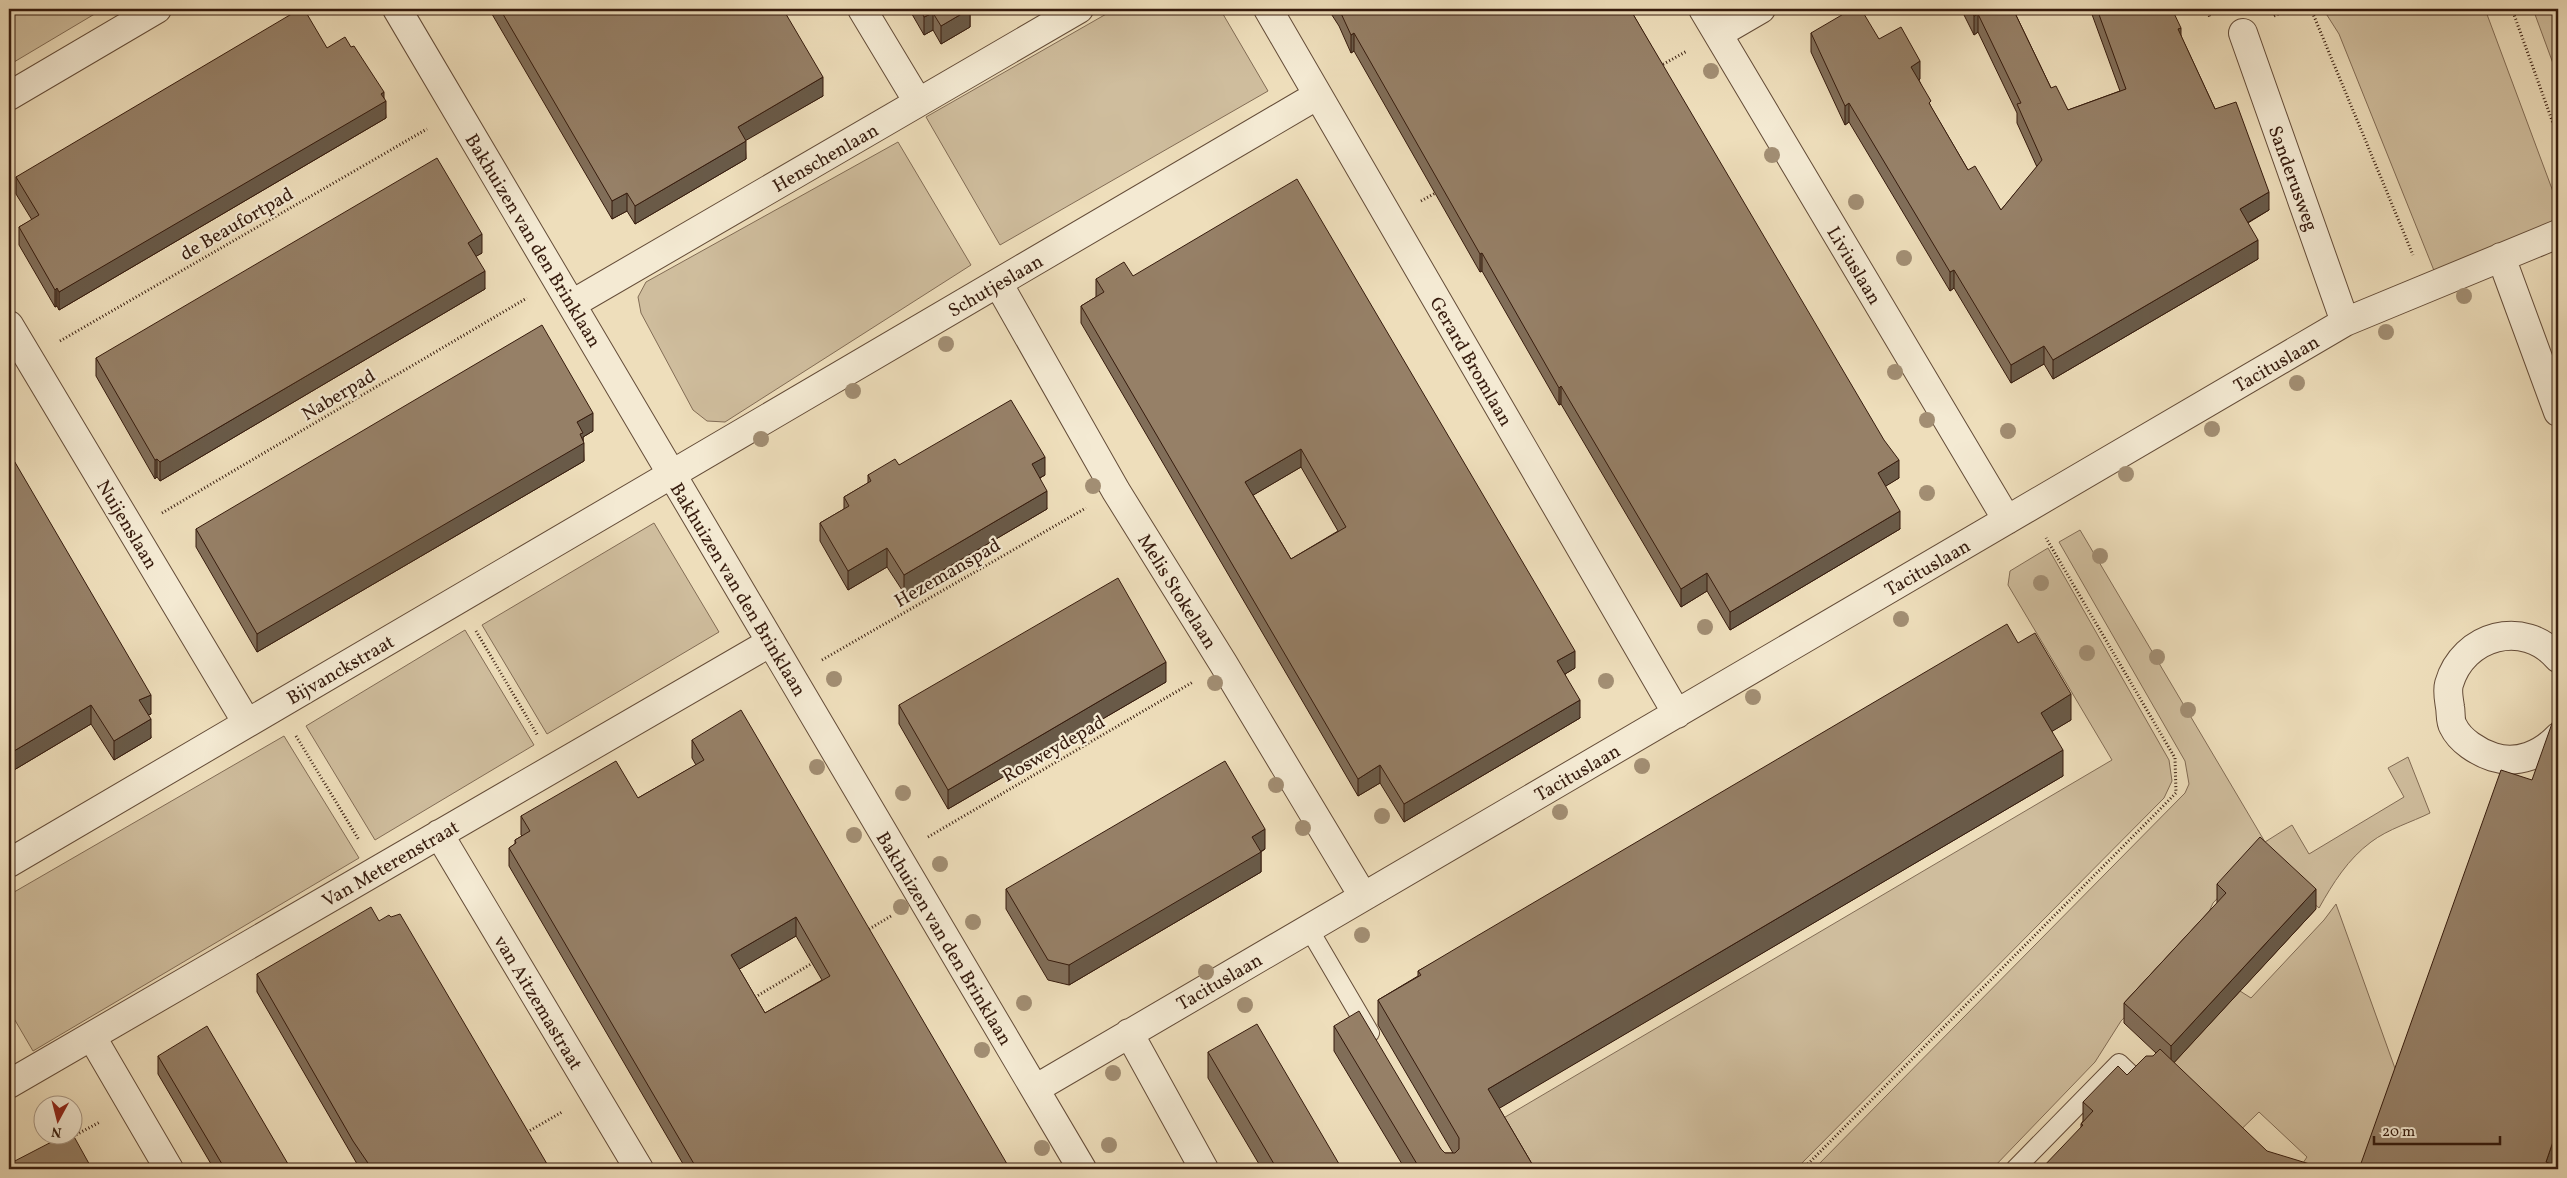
<svg xmlns="http://www.w3.org/2000/svg" width="2567" height="1178" viewBox="0 0 2567 1178" font-family="Vollkorn,serif">
<rect width="100%" height="100%" fill="#eedebb"/>
<filter id="stains"><feTurbulence type="fractalNoise" baseFrequency=".004" numOctaves="4"/><feColorMatrix values="0 0 0 0 .2 0 0 0 0 .09 0 0 0 0 .02 0 0 0 .5 -.17"/></filter>
<radialGradient id="worn" r=".72"><stop offset=".6" stop-color="#630" stop-opacity="0"/><stop offset="1" stop-color="#630" stop-opacity=".3"/></radialGradient>
<path fill="#cfbd9d" stroke="#826c55" d="M9,9h94l-94,56z
M1115,9h105l48,82 -268,154 -74,-128z
M2333,9h152l73,196v20l-121,53 -98,-244 -14,-22z
M2533,9h25v68z
M898,142l73,123 -246,157 -18,-1 -14,-11 -52,-97 -3,-16 8,-15z
M654,523l65,109 -172,102 -65,-109z
M2080,530l185,312 27,-17 17,29 95,-57 -16,-29 20,-11 22,56c-18,9 -42,16 -59,29 -23,17 -38,41 -52,66l-60,-53 -46,48 -19,42 -73,76 -26,41 -103,107h-178l371,-376 4,-9 -4,-23 -126,-219z
M2048,548l121,212 3,21 -8,17 -368,371h-274l-27,-46 617,-363 -104,-175 2,-14z
M465,630l69,115 -159,95 -69,-114z
M284,736l75,122 -326,193 -24,-41v-115z
M2336,904l61,170 -35,95h-63l8,-12 -48,-45 -38,37 -50,-83 69,-75 11,7 73,-78z"/>
<g fill="none" stroke-linecap="round" stroke-linejoin="round">
<defs>
<path id="service" d="M1309,929l61,104
M2015,1169l104,-106 27,26"/>
<path id="minor" d="M397,9l685,1160
M862,9l56,93
M1268,9l409,705
M1703,9l304,511
M2243,33l102,289
M1718,34l43,-25
M9,96l148,-87
M2501,257l57,155
M998,283l118,208 107,172 140,233
M572,304l507,-295
M9,325l238,398
M2558,658c-34,-40 -95,-23 -109,26 -2,7 0,16 1,23 1,5 0,14 3,19 7,15 25,26 40,31 25,8 49,-3 65,-20
M439,834l200,335
M9,863l1309,-768
M1129,1033l75,136
M92,1037l77,132
M9,1084l762,-442
M1035,1089l1310,-767 213,-88"/>
</defs>
<use href="#service" stroke="#644c38" stroke-width="20"/>
<use href="#minor" stroke="#644c38" stroke-width="30"/>
<path stroke="#361b0d" stroke-width="3" stroke-dasharray="1 2.5" stroke-linecap="butt" d="M2207,9l3,9
M2311,9l102,246
M2512,9l46,128
M2274,16l14,-7
M1660,66l27,-15
M1421,201l18,-10
M60,341l367,-212
M162,513l365,-215
M476,631l62,105
M822,660l264,-152
M296,736l63,104
M928,837l265,-155
M866,931l25,-15
M752,999l64,-38
M524,1134l38,-22
M70,1138l30,-16
M1803,1169l373,-376 -1,-35 -129,-220"/>
<use href="#service" stroke="#f4ead3" stroke-width="18"/>
<use href="#minor" stroke="#f4ead3" stroke-width="28"/>
</g>
<g fill="#a28e73">
<circle cx="1711" cy="71" r="8"/>
<circle cx="1772" cy="155" r="8"/>
<circle cx="1856" cy="202" r="8"/>
<circle cx="1904" cy="258" r="8"/>
<circle cx="2464" cy="296" r="8"/>
<circle cx="2386" cy="332" r="8"/>
<circle cx="946" cy="344" r="8"/>
<circle cx="1895" cy="372" r="8"/>
<circle cx="2297" cy="383" r="8"/>
<circle cx="853" cy="391" r="8"/>
<circle cx="1927" cy="420" r="8"/>
<circle cx="2212" cy="429" r="8"/>
<circle cx="2008" cy="431" r="8"/>
<circle cx="761" cy="439" r="8"/>
<circle cx="2126" cy="474" r="8"/>
<circle cx="1093" cy="486" r="8"/>
<circle cx="1927" cy="493" r="8"/>
<circle cx="2100" cy="556" r="8"/>
<circle cx="2041" cy="583" r="8"/>
<circle cx="1901" cy="619" r="8"/>
<circle cx="1705" cy="627" r="8"/>
<circle cx="2087" cy="653" r="8"/>
<circle cx="2157" cy="657" r="8"/>
<circle cx="834" cy="679" r="8"/>
<circle cx="1606" cy="681" r="8"/>
<circle cx="1215" cy="683" r="8"/>
<circle cx="1753" cy="697" r="8"/>
<circle cx="2188" cy="710" r="8"/>
<circle cx="1642" cy="766" r="8"/>
<circle cx="817" cy="767" r="8"/>
<circle cx="1276" cy="785" r="8"/>
<circle cx="903" cy="793" r="8"/>
<circle cx="1560" cy="812" r="8"/>
<circle cx="1382" cy="816" r="8"/>
<circle cx="1303" cy="828" r="8"/>
<circle cx="854" cy="835" r="8"/>
<circle cx="940" cy="864" r="8"/>
<circle cx="901" cy="907" r="8"/>
<circle cx="973" cy="922" r="8"/>
<circle cx="1362" cy="935" r="8"/>
<circle cx="1206" cy="972" r="8"/>
<circle cx="1024" cy="1003" r="8"/>
<circle cx="1245" cy="1005" r="8"/>
<circle cx="982" cy="1050" r="8"/>
<circle cx="1113" cy="1073" r="8"/>
<circle cx="1109" cy="1145" r="8"/>
<circle cx="1042" cy="1148" r="8"/>
</g>
<path fill="#816e59" stroke="#361b0d" fill-rule="evenodd" d="M489,9h294l40,87 -78,44 1,19 -111,65 -8,-13 -15,8z
M909,9h62h-1v18l-29,17 -8,-14 -9,5z
M1328,9h302l269,469 -14,8 15,43 -170,101 -23,-39 -26,16 -120,-203 -2,1 -77,-134 -2,1 -126,-221 -3,2 -12,-27z
M1961,9h52l38,79 17,22 52,-19 -30,-82h82l9,27 34,73 54,101 -21,13 10,36 -205,120 -9,-15 -33,19 -57,-95 -4,3 -101,-169 -4,3 -34,-73v-19l68,6 41,40 -1,1 12,27 37,63 33,40 36,-43 -20,-44v-10l-39,-81 -4,3z
M351,47l33,51 2,20 -327,192 -2,-4 -2,1 -36,-62v-18l13,-7 -16,-26v-17z
M482,253l-6,3 9,33 -325,192 -3,-4 -2,2 -59,-103v-18z
M1133,276l442,392 -10,6 15,44 -176,104 -24,-39 -22,13 -277,-473v-17l15,-9v-18zM1301,467l37,64 -47,28 -38,-64z
M593,431l-10,6 1,24 -327,191 -61,-105v-18z
M9,452l142,262 -3,1 3,23 -37,22 -23,-36 -82,49z
M899,465l146,10 -5,3 7,31 -143,84 -17,-26 -39,23 -28,-49v-18l24,-14v-12l24,-14v-8z
M2018,643l53,77 -19,11 11,45 -564,332 36,61h-130l-71,-118v-25l107,123 4,4h8l-75,-128v-25l40,-24v-5z
M1166,682l-218,127 -49,-85v-19z
M692,740l318,429h-324l-177,-303v-18l6,-4v-4l7,-4 -1,-1v-19l117,-18 58,-33 -4,-7zM796,936l26,44 -57,33 -26,-44z
M1265,849l-4,3v20l-192,113 -21,-5 -42,-71v-20z
M2217,884l99,25 -142,153 -93,66v-4l2,-3v-19l44,-27 26,-19 3,-3 -32,-30v-20l93,-100z
M379,921l171,248h-190l-103,-177v-18z
M1208,1052l134,117h-80l-54,-91z
M158,1056l133,113h-77l-56,-95z"/>
<path fill="#695a48" stroke="#361b0d" d="M970,9v18l-29,17v-18z
M933,13v17l-9,5v-18z
M1978,14v18l-4,3v-19z
M2181,28v19l-3,-18z
M1354,33v18l-3,2v-18z
M1920,61v18l-9,6v-18z
M823,77v19l-85,49v-18z
M384,92v10l2,-1v17l-327,192v-18z
M1849,103v19l-4,3v-19z
M746,141v18l-111,65v-18z
M2269,192v18l-29,17v-18z
M627,193v18l-15,8v-18z
M482,234v19l-14,8v-18z
M2258,240v19l-205,120v-19z
M1482,253v18l-2,1v-18z
M1954,270v18l-4,3v-19z
M485,271v18l-325,192v-19z
M57,288v18l-2,1v-17z
M2044,346v18l-33,19v-18z
M1561,386v18l-2,1v-17z
M593,413v18l-10,6v7l1,-1v18l-327,191v-18l320,-212z
M1301,449v18l-56,33v-18z
M1045,457v18l-13,7v-18z
M157,459v18l-2,2v-19z
M1899,460v18l-21,13v-18z
M1047,491v18l-143,84v-18z
M1900,511v18l-170,101v-18z
M887,548v19l-39,23v-19z
M1707,573v18l-26,16v-18z
M1575,651v17l-18,11v-18z
M1166,662v20l-218,127v-19z
M2071,694v26l-30,18v-25z
M151,695v19l-12,5v-19z
M1580,700v18l-176,104v-18z
M91,705v19l-82,49v-19z
M151,719v19l-37,22v-19z
M2063,750v26l-575,339v-26z
M1380,765v18l-22,13v-17z
M1265,829v20l-7,4 3,-1v20l-192,113v-20l183,-128z
M2316,889v20l-145,157v-20z
M796,917v19l-65,38v-19z
M2558,1127v42l-12,-7z"/>
<path fill="#968067" stroke="#361b0d" fill-rule="evenodd" d="M300,9h4l23,39 18,-11 6,10 3,-1 30,46 -3,2 5,7 -327,191 -2,-4 -2,2 -36,-63 20,-12 -23,-38z
M500,9h283l40,68 -85,50 8,14 -111,65 -8,-13 -15,8z
M920,9h50l-29,17 -8,-13 -9,4z
M1339,9h291l254,431 15,20 -21,13 22,38 -170,101 -23,-39 -26,16 -120,-203 -2,2 -77,-135 -2,1 -126,-221 -3,2z
M1852,9h9l18,30 22,-12 19,34 -9,6 20,34 -2,2 39,67 7,-4 26,44 41,-50 -25,-56 4,-1 -43,-89 -4,2 -4,-7h43l38,79 5,-2 12,24 58,-21 -29,-80h75l9,19 -3,1 37,80 21,-7 33,90 -29,17 18,31 -205,120 -9,-14 -33,19 -57,-95 -4,2 -101,-169 -4,3 -34,-73z
M437,158l45,76 -14,9 17,28 -325,191 -3,-3 -2,1 -59,-102z
M1297,179l278,472 -18,10 23,39 -176,104 -24,-39 -22,14 -277,-473 23,-14 -8,-13 28,-17 9,14zM1301,449l45,78 -55,32 -46,-77z
M542,325l51,88 -16,9 6,11 -3,1 4,9 -327,191 -61,-105z
M1011,400l34,57 -13,7 15,27 -143,84 -17,-27 -39,23 -28,-48 29,-17 -5,-9 27,-16 -3,-6 27,-16 4,6z
M9,452l142,243 -12,5 12,19 -37,22 -23,-36 -82,49z
M1118,578l48,84 -218,128 -49,-85z
M2007,624l11,19 17,-10 36,61 -30,19 22,37 -575,339 47,80h-115l-86,-143 25,-15 82,138 4,4h10l4,-4v-11l-81,-138 43,-25 -3,-4 59,-35z
M741,710l269,459h-313l-188,-321 7,-5 -1,-3 15,-9 -9,-15 95,-55 22,37 66,-38 -12,-20zM796,917l34,59 -65,37 -34,-58z
M2555,715l3,1v411l-12,35 12,5v2h-199l142,-399 31,10z
M1225,761l40,68 -13,8 9,15 -192,113 -21,-5 -42,-71z
M2260,837l56,52 -145,157 -47,-43 102,-110 -9,-9z
M371,907l8,14 10,-6 2,2 9,-3 150,255h-178l-19,-28 -96,-167z
M1257,1024l85,145h-65l-69,-117z
M207,1026l84,143h-66l-67,-113z
M2160,1049l107,102 59,18h-285l42,-44 -2,-1 12,-13 -10,-9 35,-36 9,9 19,-19h7z
M72,1133l20,36h-83v-5l54,-28h9z"/>
<g text-anchor="middle" stroke-width="4.5" stroke-linejoin="round" paint-order="stroke">
<g font-size="19" fill="#361b0d" stroke="#f4ead3">
<text transform="translate(825 157) rotate(-30)" y="7">Henschenlaan</text>
<text transform="translate(2294 178) rotate(70)" y="7">Sanderusweg</text>
<text transform="translate(236 223) rotate(-30)" y="7">de Beaufortpad</text>
<text transform="translate(534 240) rotate(59)" y="7">Bakhuizen van den Brinklaan</text>
<text transform="translate(1855 265) rotate(59)" y="7">Liviuslaan</text>
<text transform="translate(995 285) rotate(-30)" y="7">Schutjeslaan</text>
<text transform="translate(1472 361) rotate(60)" y="7">Gerard Bromlaan</text>
<text transform="translate(2276 363) rotate(-30)" y="7">Tacituslaan</text>
<text transform="translate(338 394) rotate(-31)" y="7">Naberpad</text>
<text transform="translate(128 524) rotate(59)" y="7">Nuijenslaan</text>
<text transform="translate(1927 567) rotate(-30)" y="7">Tacituslaan</text>
<text transform="translate(947 572) rotate(-30)" y="7">Hezemanspad</text>
<text transform="translate(739 589) rotate(59)" y="7">Bakhuizen van den Brinklaan</text>
<text transform="translate(1178 591) rotate(58)" y="7">Melis Stokelaan</text>
<text transform="translate(340 669) rotate(-30)" y="7">Bijvanckstraat</text>
<text transform="translate(1053 748) rotate(-30)" y="7">Rosweydepad</text>
<text transform="translate(1577 772) rotate(-30)" y="7">Tacituslaan</text>
<text transform="translate(390 863) rotate(-30)" y="7">Van Meterenstraat</text>
<text transform="translate(945 938) rotate(59)" y="7">Bakhuizen van den Brinklaan</text>
<text transform="translate(1219 981) rotate(-30)" y="7">Tacituslaan</text>
<text transform="translate(539 1002) rotate(59)" y="7">van Aitzemastraat</text>
</g>
</g>
<rect width="2567" height="1178" fill="none" stroke="#eedebb" stroke-width="30"/>
<rect x="10" y="10" width="2547" height="1158" fill="none" stroke="#361b0d" stroke-width="2.5"/>
<rect x="15" y="15" width="2537" height="1148" fill="none" stroke="#361b0d"/>
<g transform="translate(58 1120) rotate(187)"><circle r="24" fill="#f4ead3" stroke="#a89784"/>
<path d="M0-4L9 19L0 12L-9 19Z" fill="#8f2418"/>
<text y="-8" font-size="14" font-weight="bold" text-anchor="middle" fill="#361b0d">N</text>
</g>
<path d="M2374 1136v8h126v-8" fill="none" stroke="#361b0d" stroke-width="2.5"/>
<text x="2382" y="1136" font-size="15" fill="#361b0d" stroke="#f4ead3" stroke-width="4" paint-order="stroke">20 m</text>
<rect width="100%" height="100%" filter="url(#stains)"/>
<rect width="100%" height="100%" fill="url(#worn)"/>
</svg>
